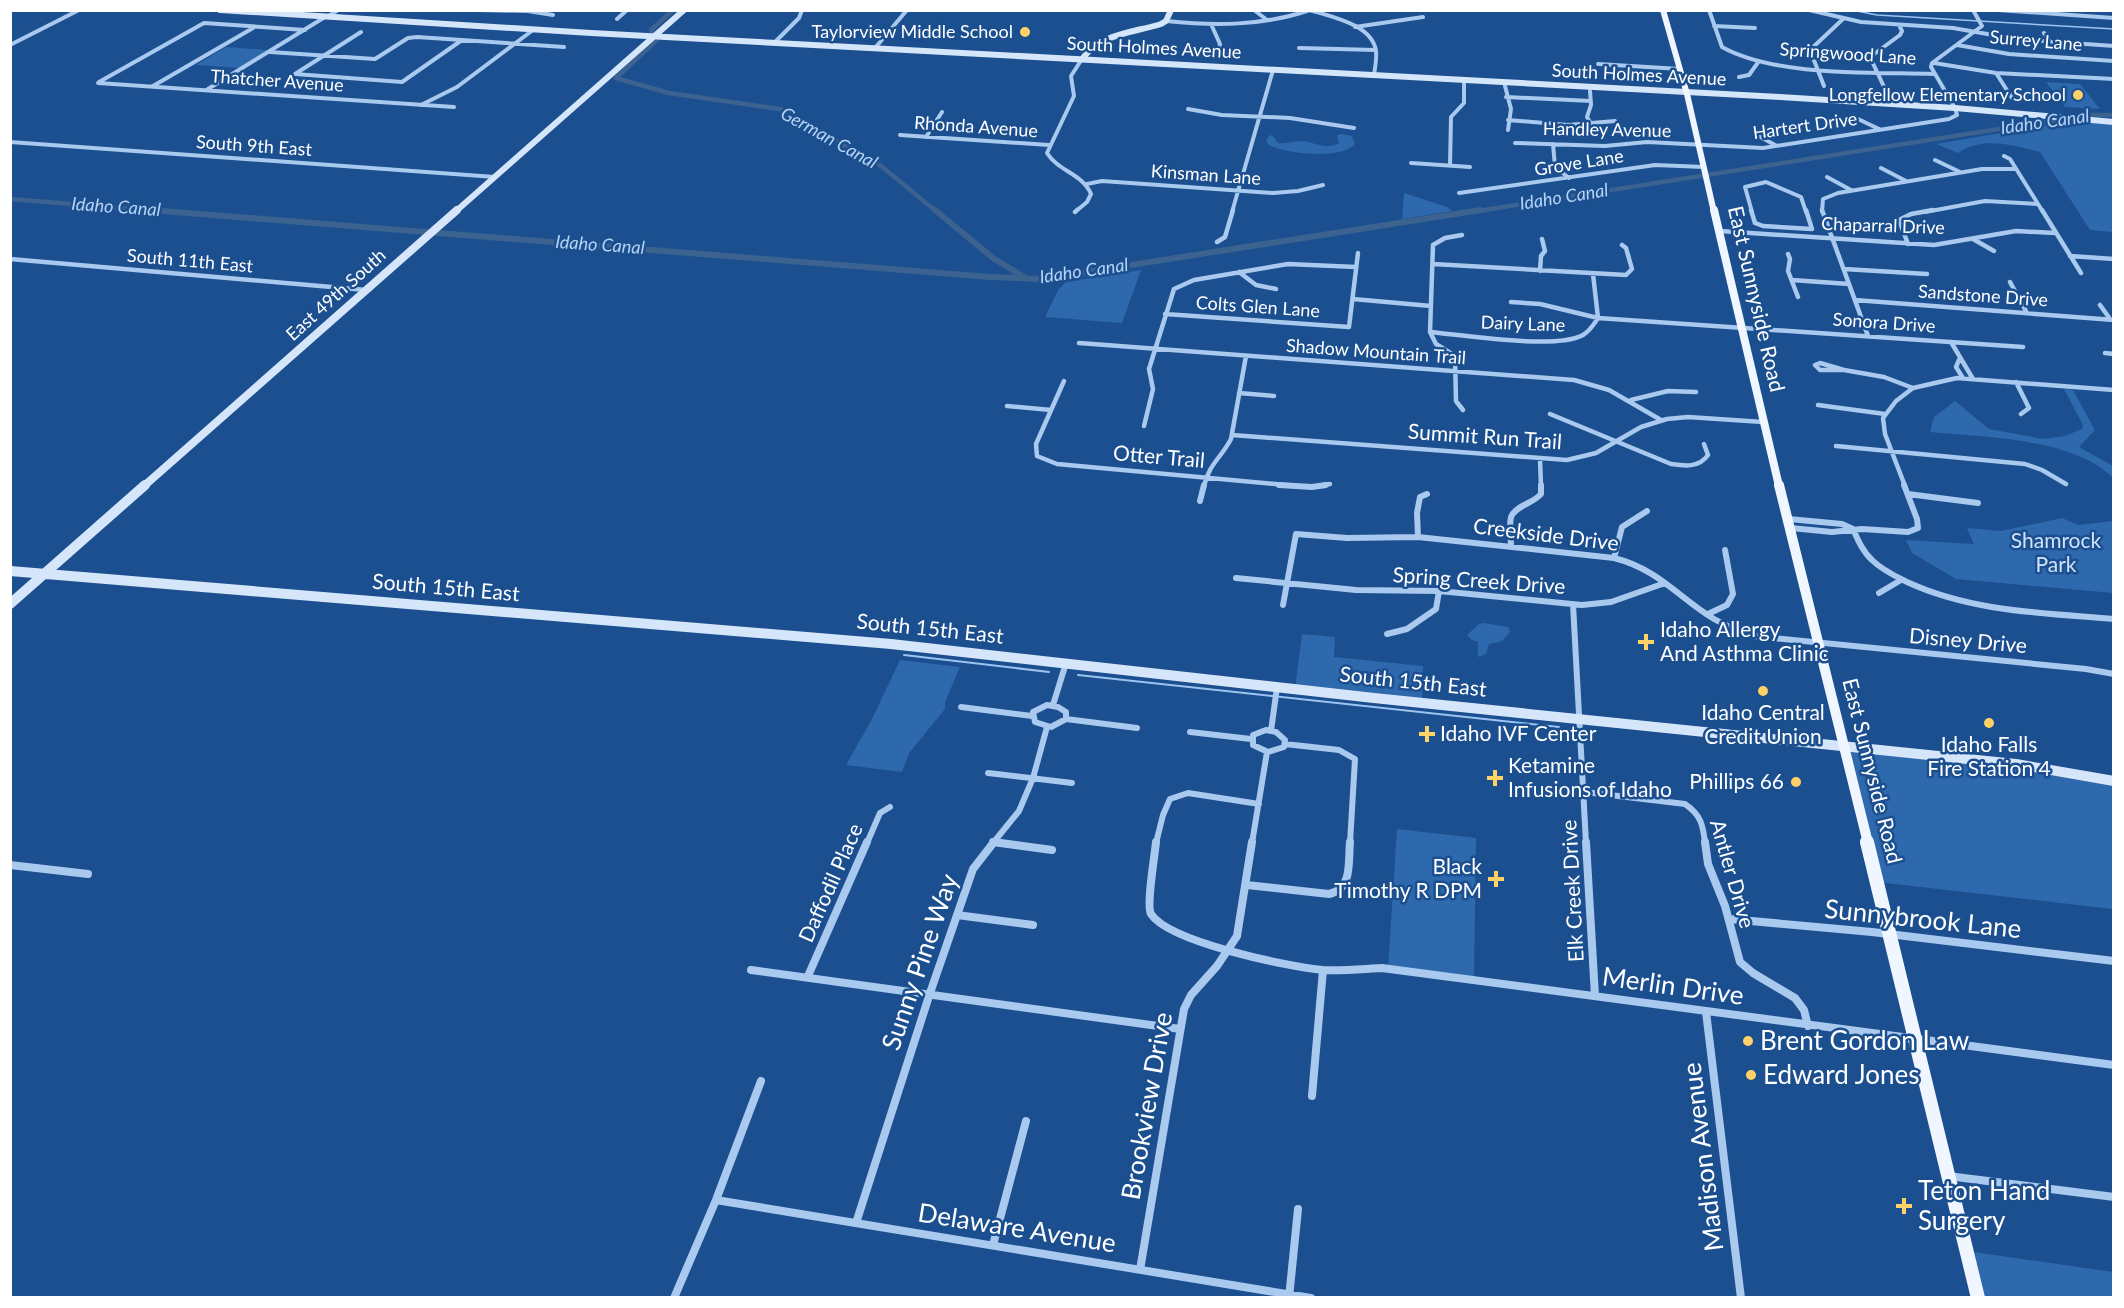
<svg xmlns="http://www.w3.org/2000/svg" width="2124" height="1308" viewBox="0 0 2124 1308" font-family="Lato,sans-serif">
<rect width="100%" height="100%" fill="#1b4f8f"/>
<path fill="#2e69ad" d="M226,47l42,3 -30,18 -42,-3z
M2046,82l34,2 20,25 -35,-2z
M2070,121l43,1v110l-23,-2 -50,-78c-29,-7 -57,-16 -82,1l-22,-9z
M1342,134l10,2 3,8c-13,16 -69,10 -86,1l-3,-5 4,-5 3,1 5,7c9,1 16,-2 24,-2 14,1 23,10 37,2l-2,-8z
M1404,193l43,14 5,4 -50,8z
M1141,270l-19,53 -77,-6 13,-27 8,-8z
M2064,389l9,1 22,40 -16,17 34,19v12c-39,-40 -130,-41 -183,-46l4,-15 21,-16 34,28 54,10 22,-3 17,-7 1,-4z
M2062,518l16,7 35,-4v72l-157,-14 -44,-26 -6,-13 68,4 -7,-16 34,3z
M1484,623l24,4 2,5 -8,9 -13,3 -3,10 -8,3v-15l-6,-2 -5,-5 12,-11z
M1302,634l33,3 -1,20 89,9 -1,36 -127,-13z
M900,660l60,7 -15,35v7l-36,44 -7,19 -56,-7 26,-46z
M1844,746l269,35v128l-236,-27z
M1397,829l79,9 -2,142 -86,-11z
M1967,1251l146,21v25h-135z"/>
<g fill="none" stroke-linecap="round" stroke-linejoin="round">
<path stroke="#9cc4f0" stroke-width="1.5" d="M1852,10l25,5 237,14"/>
<path stroke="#9cc4f0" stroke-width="2" d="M904,655l145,17
M1078,675l481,52"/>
<path stroke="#3c6290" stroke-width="4.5" d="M652,32l-1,-2 22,-20
M657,40l-41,38 53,15 111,16 101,57 56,46
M10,199l158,13
M1472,212l616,-97h26"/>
<path stroke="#3c6290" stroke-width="6" d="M150,210l840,67 52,2 439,-69
M935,210l58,48 31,19"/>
<path stroke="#a9c9ee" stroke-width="4" d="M479,10l49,1 25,4
M1254,10l13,10
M1310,10c21,7 62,14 66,41 1,8 -1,16 -2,24
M1709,10l13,37c54,30 151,25 212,27
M1809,10l52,12 92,6 63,11 98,7
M1998,10l116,8
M327,17l11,-7
M617,19l10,-9
M1166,21c49,5 97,5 144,-11
M1211,24l9,20 -1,3
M1714,26l41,2
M1355,27l68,-10
M2044,33l5,7
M774,43l25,-25 3,-8
M10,45l69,-35
M1957,45l52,9 105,7
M875,48l32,-38
M1299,48l77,2
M270,52l105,7 33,-21 9,-1 147,10
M1934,63l62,10 118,6
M1598,64l82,5
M1996,73l16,25
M295,74l107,8 60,-42
M295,74l66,-42
M1739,77l10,-2 10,-14
M99,82l105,-59 101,7
M98,83l356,24
M153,86l100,-58
M1505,86l6,23 -3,21
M1824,86l-14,-36 33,-31
M208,89l117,-72
M1885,89l-15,-32 30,-22 2,-4 -3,-6
M1590,91l1,14 -4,12 4,7
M1506,97l85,4
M421,105l36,-18 76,-57
M1188,109l34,6 68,3 64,10
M1858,119l21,10
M1508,120l60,5 47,-4
M1755,134l20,11
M900,135l149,10
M926,137l16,-25
M10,142l485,35
M1515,143l90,3 42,-4 116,6 186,-29 8,-4 -2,-7 -24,-41 1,-4 50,-37 -9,-16
M1553,144l2,23 14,11
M2004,156l6,3 33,53
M1935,160l25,12
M1411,163l59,4
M1450,165l1,-48 13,-14v-23
M1881,168l25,13
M1827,177l24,13
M1087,184l15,-3 171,12 25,-2 25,-6
M1459,193l196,-28 49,2
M1075,212l12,-10 4,-8c-8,-20 -33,-23 -44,-41l27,-57 -3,-20 11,-17
M1232,212l41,-142
M1752,212l-7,-25 21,-5 35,15 5,15
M1822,212l1,-13 15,-6 144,-24h34
M1925,212l60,-11 52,3"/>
<path stroke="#a9c9ee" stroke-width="4.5" d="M1751,210l4,13 8,3 49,3 -6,-19
M1822,210l46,126
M2042,210l39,63
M1075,212l2,-2
M1720,231l214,14 82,-14 39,2
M1462,235l-17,3 -12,7 -3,87 6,12 19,12 1,45 7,9
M1973,239l21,12
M1217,242l8,-5 8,-27
M1908,244l-9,-24 12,-6 22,-4
M1788,254l2,5 -2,12 10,26
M2070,256l44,3
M10,259l356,31
M1433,264l193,11 6,-6 -6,-21 -4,-3
M1844,269l83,5
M1540,271l1,-15 4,-5 -3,-12
M1239,272l17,13 20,4
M1792,280l57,4
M2010,282l17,31
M1353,299l78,7
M1855,300l259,20
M1511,302l29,2 58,14 425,29
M2100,305l10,14
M1165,314l184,13 9,-74
M1430,332c33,3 126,18 153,3 7,-4 11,-11 15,-17l-5,-44
M1951,342l22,37
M1079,343l495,37 35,10 52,30
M2105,353l9,1
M1959,360l-3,7 7,11
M1820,363l24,7h-24l-5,-5z
M1844,370l40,7 29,11
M1064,381l-28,63 1,12 20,8 239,22
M2016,382l13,26 -8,6
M1239,393l35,3
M1631,400l37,-9 28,1
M1818,405l67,9
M1007,406l44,4
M1550,414l121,50c14,2 28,4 37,-9l-4,-11
M1144,426l9,-37 -4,-20 25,-80 20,-9 94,-16 68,3
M1232,435l335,25 29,-7 45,-26 26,-8 21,-2 75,5
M1836,446l189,18 17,6 24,14
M1540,459l1,27
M1204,486c5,-22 17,-28 27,-47l15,-83
M1317,486l13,-2
M1905,486l-20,-52 -2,-16 13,-17 17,-13 44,-10 157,12"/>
<path stroke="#a9c9ee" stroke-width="6" d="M1279,485l33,2 14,-2
M1908,494l70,9
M1200,501l4,-16
M1789,519l53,5 11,5
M1791,528l41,4 30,-3 46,3 10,-4 -1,-9 -13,-34
M1853,529c5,11 10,23 19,31 10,10 23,16 35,22 65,30 137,31 207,37
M1418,537l-1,-24 3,-16 7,-3
M1511,546c0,-9 -2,-21 0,-29 4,-11 23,-14 30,-23v-9
M1614,558l8,-31 25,-16
M1236,578l120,12 83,1 143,14 29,-3 54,-19
M1879,593l22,-13
M1573,604l13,239
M1283,605l13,-71 51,4 71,-1 196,21c44,11 64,39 100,61 12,7 26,12 39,17l333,33 28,5
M1708,614l19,-9 6,-11 -8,-44
M1387,634l20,-5 29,-20 3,-18
M1047,705l11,2 8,5v7l-15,8 -16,-5 -2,-10z
M1053,705l13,-42
M961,707l71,9
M1066,719l71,9
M1266,730l10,2 9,8 -1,7 -16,5 -15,-7v-10z
M1271,731l6,-44
M1190,732l61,7
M1285,744l54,6 16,9 -5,84
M988,773l84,10
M1585,792l100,12c16,11 18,21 20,39
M993,842l11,1
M867,843l13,-30 10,-6
M993,843l26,-32 14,-33 14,-51
M1156,843l7,-28 7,-16 18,-6 71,11
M1252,843l15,-91"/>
<path stroke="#a9c9ee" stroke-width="8" d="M993,842l59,8
M1156,842c-1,12 -10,64 -5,72 18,28 138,53 172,56 19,1 39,-1 59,-2l732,97
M1586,842l9,154
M1705,842l3,22 17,42 15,56 13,11 42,25 9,12 4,16
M10,865l78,9
M1247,885l82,9c24,-5 19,-32 21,-52
M957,915l76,10
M1729,919l143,13 242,29
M751,970l429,59
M808,976l59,-134
M1706,1012l35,286
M1312,1096l11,-126
M1948,1176l166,21
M716,1200l595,98
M856,1223l74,-230 43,-124 21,-27
M993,1245l33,-124
M1140,1270l44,-261 7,-14 26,-29 20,-30 15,-94
M674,1298l42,-98 45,-119
M1289,1298l9,-89"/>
<path stroke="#d6e6fa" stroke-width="6" d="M220,10l371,23 1189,64 175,11 159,14
M1082,59c20,-26 50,-26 79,-35l5,-3 5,-11
M455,212l229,-202"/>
<path stroke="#d6e6fa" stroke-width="8" d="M144,486l313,-276"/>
<path stroke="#d6e6fa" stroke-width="10" d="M10,571l881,73 483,54 642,66 98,17
M10,604l135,-119"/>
<path stroke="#f0f6ff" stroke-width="6" d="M1663,10l24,84 27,118"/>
<path stroke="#f0f6ff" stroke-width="8" d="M1714,210l65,276"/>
<path stroke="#f0f6ff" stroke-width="10" d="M1779,485l89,358"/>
<path stroke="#f0f6ff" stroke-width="14" d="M1867,842l111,456"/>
</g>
<g fill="#ffd166" stroke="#1b4f8f" stroke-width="2">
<circle cx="1025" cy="32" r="6"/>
<circle cx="2078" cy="95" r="6"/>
<path d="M1643 633h6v6h6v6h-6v6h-6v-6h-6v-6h6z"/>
<circle cx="1763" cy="691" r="6"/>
<circle cx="1989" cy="723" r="6"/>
<path d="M1424 725h6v6h6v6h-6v6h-6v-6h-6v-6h6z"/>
<path d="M1492 769h6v6h6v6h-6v6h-6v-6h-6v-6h6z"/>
<circle cx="1796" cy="782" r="6"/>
<path d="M1493 870h6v6h6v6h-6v6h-6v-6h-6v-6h6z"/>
<circle cx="1748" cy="1041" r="6"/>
<circle cx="1751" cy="1075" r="6"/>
<path d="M1901 1197h6v6h6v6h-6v6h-6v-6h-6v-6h6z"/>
</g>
<g text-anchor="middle" stroke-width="5" stroke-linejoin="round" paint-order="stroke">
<g font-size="18" fill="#fff" stroke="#1b4f8f" text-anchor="end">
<text x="1013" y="38">Taylorview Middle School</text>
<text x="2066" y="101">Longfellow Elementary School</text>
</g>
<g font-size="18" fill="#fff" stroke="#1b4f8f">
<text transform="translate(2036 41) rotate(5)" y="6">Surrey Lane</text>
<text transform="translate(1154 48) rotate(3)" y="6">South Holmes Avenue</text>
<text transform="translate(1848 54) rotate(4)" y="6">Springwood Lane</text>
<text transform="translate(1639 75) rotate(3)" y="6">South Holmes Avenue</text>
<text transform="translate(277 81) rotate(4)" y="6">Thatcher Avenue</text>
<text transform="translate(1805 126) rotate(-8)" y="6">Hartert Drive</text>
<text transform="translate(976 127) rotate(4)" y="6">Rhonda Avenue</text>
<text transform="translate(1607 130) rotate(1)" y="6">Handley Avenue</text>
<text transform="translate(254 146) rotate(4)" y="6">South 9th East</text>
<text transform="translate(1579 163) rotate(-9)" y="6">Grove Lane</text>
<text transform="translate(1206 175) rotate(4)" y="6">Kinsman Lane</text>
<text transform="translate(1883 226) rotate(2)" y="6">Chaparral Drive</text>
<text transform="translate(190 261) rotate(5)" y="6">South 11th East</text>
<text transform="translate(336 295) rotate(-42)" y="6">East 49th South</text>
<text transform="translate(1983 296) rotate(4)" y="6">Sandstone Drive</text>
<text transform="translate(1258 307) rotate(4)" y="6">Colts Glen Lane</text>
<text transform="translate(1884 323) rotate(4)" y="6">Sonora Drive</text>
<text transform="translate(1523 324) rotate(2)" y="6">Dairy Lane</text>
<text transform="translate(1376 352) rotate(4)" y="6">Shadow Mountain Trail</text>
</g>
<g font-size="18" font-style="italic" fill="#b5d3f5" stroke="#1b4f8f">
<text transform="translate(2045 122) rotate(-8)" y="6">Idaho Canal</text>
<text transform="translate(829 138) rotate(29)" y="6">German Canal</text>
<text transform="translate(1564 197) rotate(-9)" y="6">Idaho Canal</text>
<text transform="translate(116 207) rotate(4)" y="6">Idaho Canal</text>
<text transform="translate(600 245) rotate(4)" y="6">Idaho Canal</text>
<text transform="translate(1084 271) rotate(-8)" y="6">Idaho Canal</text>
</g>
<g font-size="21" fill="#fff" stroke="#1b4f8f">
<text transform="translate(1756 299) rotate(77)" y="7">East Sunnyside Road</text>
<text transform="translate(1485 437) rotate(4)" y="7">Summit Run Trail</text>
<text transform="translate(1159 457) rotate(5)" y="7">Otter Trail</text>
<text transform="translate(1546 535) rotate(7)" y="7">Creekside Drive</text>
<text transform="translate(1479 581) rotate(4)" y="7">Spring Creek Drive</text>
<text transform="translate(446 588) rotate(5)" y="7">South 15th East</text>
<text transform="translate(930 629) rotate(6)" y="7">South 15th East</text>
<text transform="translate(1968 641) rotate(5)" y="7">Disney Drive</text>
<text transform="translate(1413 682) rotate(6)" y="7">South 15th East</text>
<text transform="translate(1872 771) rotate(76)" y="7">East Sunnyside Road</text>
<text transform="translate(1732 874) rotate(74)" y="7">Antler Drive</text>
<text transform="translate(831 883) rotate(-66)" y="7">Daffodil Place</text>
<text transform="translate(1573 891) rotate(-93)" y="7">Elk Creek Drive</text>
</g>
<g font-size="21" fill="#cfe3fa" stroke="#1b4f8f">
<text x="2056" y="548">Shamrock<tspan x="2056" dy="24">Park</tspan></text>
</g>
<g font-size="21" fill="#fff" stroke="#1b4f8f" text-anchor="start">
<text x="1660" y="637">Idaho Allergy<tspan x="1660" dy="24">And Asthma Clinic</tspan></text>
<text x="1763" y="720" text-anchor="middle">Idaho Central<tspan x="1763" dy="24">Credit Union</tspan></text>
<text x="1440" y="741">Idaho IVF Center</text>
<text x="1989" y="752" text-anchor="middle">Idaho Falls<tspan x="1989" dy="24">Fire Station 4</tspan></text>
<text x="1508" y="773">Ketamine<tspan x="1508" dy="24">Infusions of Idaho</tspan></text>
<text x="1784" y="789" text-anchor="end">Phillips 66</text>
<text x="1482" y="874" text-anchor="end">Black<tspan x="1482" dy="24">Timothy R DPM</tspan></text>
</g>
<g font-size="26" fill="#fff" stroke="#1b4f8f">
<text transform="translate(1923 919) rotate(6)" y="9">Sunnybrook Lane</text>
<text transform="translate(920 962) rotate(-71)" y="9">Sunny Pine Way</text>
<text transform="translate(1673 986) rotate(8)" y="9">Merlin Drive</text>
<text transform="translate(1147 1106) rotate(-80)" y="9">Brookview Drive</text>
<text transform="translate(1703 1157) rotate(-97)" y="9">Madison Avenue</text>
<text transform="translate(1017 1228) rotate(9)" y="9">Delaware Avenue</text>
</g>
<g font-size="26" fill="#fff" stroke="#1b4f8f" text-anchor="start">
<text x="1760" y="1050">Brent Gordon Law</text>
<text x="1763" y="1084">Edward Jones</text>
<text x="1918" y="1200">Teton Hand<tspan x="1918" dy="30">Surgery</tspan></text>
</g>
</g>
<rect width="2124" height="1308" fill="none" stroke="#ffffff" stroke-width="24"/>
</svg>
